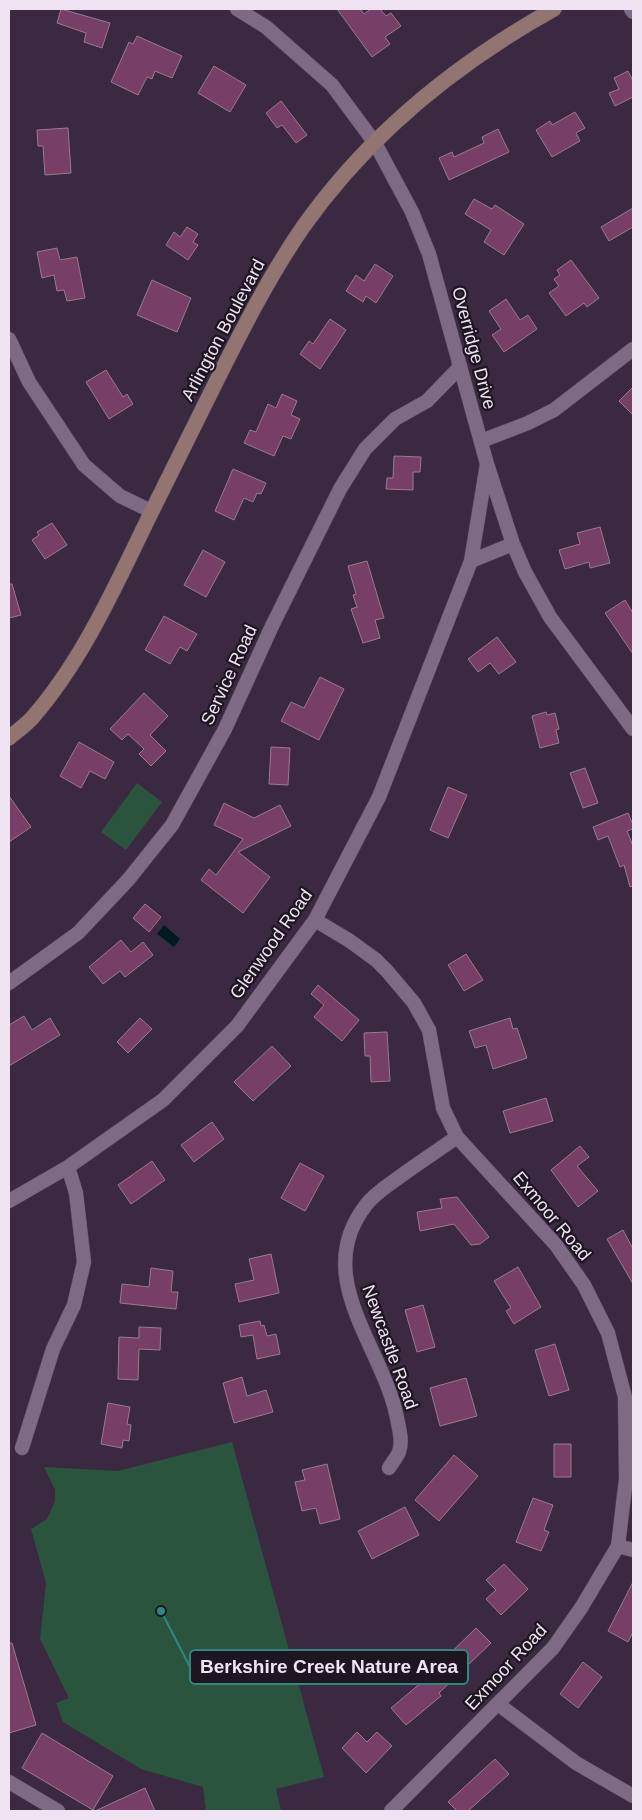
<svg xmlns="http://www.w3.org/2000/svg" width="642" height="1820" viewBox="0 0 642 1820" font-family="Arial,sans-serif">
<rect width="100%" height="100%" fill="#3a2941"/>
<path fill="#2a543d" d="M137,783l25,19 -36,48 -25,-18z
M232,1442l92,335 -48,12 5,22h-75l-3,-24 -62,-18 -78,-47 -7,-19 13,-5 -29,-59 6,-56 -15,-54 16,-10 8,-18v-11l-11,-23 74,4z"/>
<path fill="#001b1f" d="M164,925l16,14 -6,8 -17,-13z"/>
<path fill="#773e67" stroke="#997a8f" d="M61,9l49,14 -8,25 -18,-6 2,-9 -29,-10z
M337,9h23l4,5 7,-5h9l6,7 5,-3 10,13 -16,11 5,7 -18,13z
M137,36l45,20 -10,22 -17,-7 -3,8 -5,-2 -9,18 -27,-13 18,-40 4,2z
M214,66l32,19 -16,27 -32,-19z
M628,71l5,10v16l-18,9 -6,-13 10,-4 -5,-11z
M281,101l26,34 -11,8 -14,-18 -5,3 -11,-15z
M575,112l10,16 -9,5 4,8 -28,16 -16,-27 14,-9 2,4z
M68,128l3,45 -26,2 -2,-29h-5l-1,-16z
M498,129l11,23 -60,28 -10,-22 13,-6 2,5 30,-14 -2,-6z
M474,199l18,10 3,-4 29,19 -20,31 -20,-13 7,-12 -26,-16z
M633,208v19l-24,14 -8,-14z
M187,227l11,7 -5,8 5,3 -10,15 -22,-15 8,-13 6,5z
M57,248l3,12 17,-3 8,41 -18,3 -3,-11 -7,1 -3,-16 -12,3 -5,-26z
M571,260l28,38 -12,9 -3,-4 -18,13 -17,-23 10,-7 -5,-7 6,-4 -3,-5z
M375,264l18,12 -17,27 -10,-7 -3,6 -17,-11 10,-16 8,6z
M152,280l39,18 -14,34 -40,-17z
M506,299l14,21 8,-5 9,14 -33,23 -12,-17 9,-6 -12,-18z
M330,319l16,11 -26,39 -20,-15 9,-13 4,3z
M106,370l17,27 4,-3 6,10 -24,15 -23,-37z
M633,387v28l-14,-14z
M282,394l15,7 -6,14 9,4 -9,20 -8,-3 -9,20 -30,-13 6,-13 6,2 12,-28 8,4z
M394,456l27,1 -1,15h-7v18l-27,-1 1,-11h6z
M233,469l33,14 -5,11 -4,-1 -4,9 -9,-4 -10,22 -19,-9z
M52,523l15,22 -22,14 -13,-19 7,-5 -2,-3z
M600,527l10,36 -20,5 -1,-6 -24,7 -6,-19 21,-6 -3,-11z
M203,550l22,12 -19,35 -22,-12z
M367,561l17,57 -9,2 5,18 -17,5 -12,-34 6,-2 -4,-12 3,-1 -8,-28z
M9,584h3l9,31 -12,3z
M625,600l8,13v41l-28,-41z
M164,616l33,18 -10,17 -7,-4 -10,17 -25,-14z
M497,637l19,25 -17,12 -9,-11 -12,9 -10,-13z
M320,677l24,12 -25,51 -38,-19 10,-19 13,6z
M144,693l24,23 -18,19 16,16 -15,15 -12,-12 5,-5 -16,-15 -6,6 -12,-11z
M546,712l1,3 8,-2 4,16 -3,1 3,13 -19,5 -8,-32z
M79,742l35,20 -9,17 -15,-8 -9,17 -21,-12z
M271,747l19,1 -2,37 -19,-1z
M585,768l13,35 -15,5 -13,-35z
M448,787l19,8 -19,43 -18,-8z
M9,796l22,31 -22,15z
M224,803l30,15 26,-13 11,21 -53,26 32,25 -27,36 -42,-33 8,-11 7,6 27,-36 -29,-14z
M628,813l5,12v4l-6,2 6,15v40l-3,1 -6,-22 -4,2 -12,-31 -10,4 -5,-13z
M145,904l16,13 -12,15 -16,-14z
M121,940l10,12 12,-10 10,13 -28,22 -5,-6 -17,13 -14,-17z
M466,954l17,26 -19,11 -16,-26z
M318,985l41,35 -17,21 -28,-24 10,-12 -13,-11z
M24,1016l8,14 18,-12 10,17 -51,31v-41z
M140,1018l12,11 -24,24 -11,-11z
M510,1018l3,11 4,-1 10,30 -34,11 -7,-24 -11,3 -6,-17z
M387,1032l3,49 -19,1 -1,-26h-5l-1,-23z
M272,1046l19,20 -38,35 -19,-19z
M546,1098l7,23 -43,12 -7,-22z
M212,1122l12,17 -30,23 -13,-17z
M580,1146l9,11 -12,9 21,25 -20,16 -27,-37z
M152,1161l13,19 -34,24 -13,-19z
M300,1163l24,13 -19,35 -24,-13z
M457,1197l32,40 -9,7 -9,1 -17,-21 -34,7 -3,-19 25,-4 -2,-9z
M623,1230l10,19v35l-26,-45z
M271,1254l8,39 -40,9 -4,-18 19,-4 -5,-21z
M518,1267l23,40 -27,17 -8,-13 5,-3 -17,-27z
M151,1268l22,3 -2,21h7l-2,17 -56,-6 2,-19 27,3z
M423,1305l12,42 -18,5 -12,-42z
M260,1321l1,5 3,-1 3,11 9,-2 4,20 -23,5 -4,-24 -12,2 -2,-12z
M139,1327l22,1 -1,22 -21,-1 -1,31 -20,-1 1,-42 20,1z
M555,1344l14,46 -20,6 -14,-46z
M242,1377l5,19 19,-6 7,22 -39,11 -11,-40z
M466,1378l11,38 -37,10 -10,-38z
M108,1403l22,4 -3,17 4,1 -2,16 -6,-1 -1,8 -21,-4z
M554,1444h17v33h-17z
M454,1455l24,21 -39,45 -24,-21z
M327,1464l13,55 -20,5 -4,-16 -14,3 -7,-29 10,-2 -3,-10z
M533,1498l20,7 -9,25 5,2 -8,19 -25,-9z
M405,1507l14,28 -47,24 -14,-28z
M504,1564l24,25 -27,26 -15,-16 10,-9 -10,-10z
M633,1582v50l-5,10 -20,-11z
M476,1628l15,15 -52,50 2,3 -35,29 -15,-17 43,-36 -1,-2z
M9,1643h3l24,82 -27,8z
M583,1662l19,15 -24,31 -18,-14z
M357,1732l10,10 10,-10 15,14 -26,27 -24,-25z
M42,1733l71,43 -20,34 -71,-42z
M495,1759l14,15 -41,37h-11l-9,-9z
M145,1788l10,23h-60z"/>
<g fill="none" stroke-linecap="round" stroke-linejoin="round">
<defs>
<path id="street" d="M237,9l29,18 66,58 43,58 37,69 17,42 58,210 26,80 12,28 25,45 83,112
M631,9l2,3
M9,339l20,43 55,83 36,31 31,15
M481,441l47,-18 26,-13 79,-61
M471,561l42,-17
M315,920l35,21 26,19 11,11 27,32 15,27 14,78 14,29 99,108 28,40 24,48 17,64 1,82 -8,67 -37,62 -28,40 -162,163
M9,983l69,-50 50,-53 44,-55 53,-96 47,-103 68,-137 25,-40 30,-30 32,-18 33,-34
M9,1201l59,-34 95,-67 74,-74 78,-106 64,-123 92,-236 16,-97
M22,1448l31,-99 21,-44 10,-43 -8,-69 -8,-26
M389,1468c3,-5 8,-11 10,-16 4,-11 0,-23 -2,-34 -14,-72 -87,-141 -31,-213 8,-11 21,-19 32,-27 19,-14 39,-27 59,-41
M618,1546l15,4
M498,1704l78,59 57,33
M9,1782l49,29"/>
<path id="secondary" d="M9,738c8,-7 17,-13 24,-21 52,-60 84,-135 119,-206 22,-45 44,-89 66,-133 26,-52 52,-103 85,-151 65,-92 154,-164 251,-218"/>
</defs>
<use href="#street" stroke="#57485c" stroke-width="15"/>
<use href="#secondary" stroke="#57485c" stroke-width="16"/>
<use href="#street" stroke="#7e6a85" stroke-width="14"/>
<use href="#secondary" stroke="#927470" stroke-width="15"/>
</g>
<g text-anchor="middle" stroke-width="4.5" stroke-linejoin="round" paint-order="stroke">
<g font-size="18" fill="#efe3f3" stroke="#1d1520">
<text transform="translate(223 330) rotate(-62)" y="6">Arlington Boulevard</text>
<text transform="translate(474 348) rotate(75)" y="6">Overridge Drive</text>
<text transform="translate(229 675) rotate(-65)" y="6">Service Road</text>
<text transform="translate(271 944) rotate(-55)" y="6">Glenwood Road</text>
<text transform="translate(552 1216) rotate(50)" y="6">Exmoor Road</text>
<text transform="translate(390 1347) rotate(70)" y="6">Newcastle Road</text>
<text transform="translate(506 1667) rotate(-47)" y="6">Exmoor Road</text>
</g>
</g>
<path fill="none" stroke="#318682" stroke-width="2" d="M161 1611L190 1667"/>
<circle fill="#318682" stroke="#1d1520" stroke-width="2" cx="161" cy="1611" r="5"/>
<rect fill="#1d1520" stroke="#318682" stroke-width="2" x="190" y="1650" width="278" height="34" rx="5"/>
<g font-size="19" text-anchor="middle" font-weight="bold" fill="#efe3f3">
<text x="329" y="1673">Berkshire Creek Nature Area</text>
</g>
<rect width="642" height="1820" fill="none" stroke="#efe3f3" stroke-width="20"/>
</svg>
